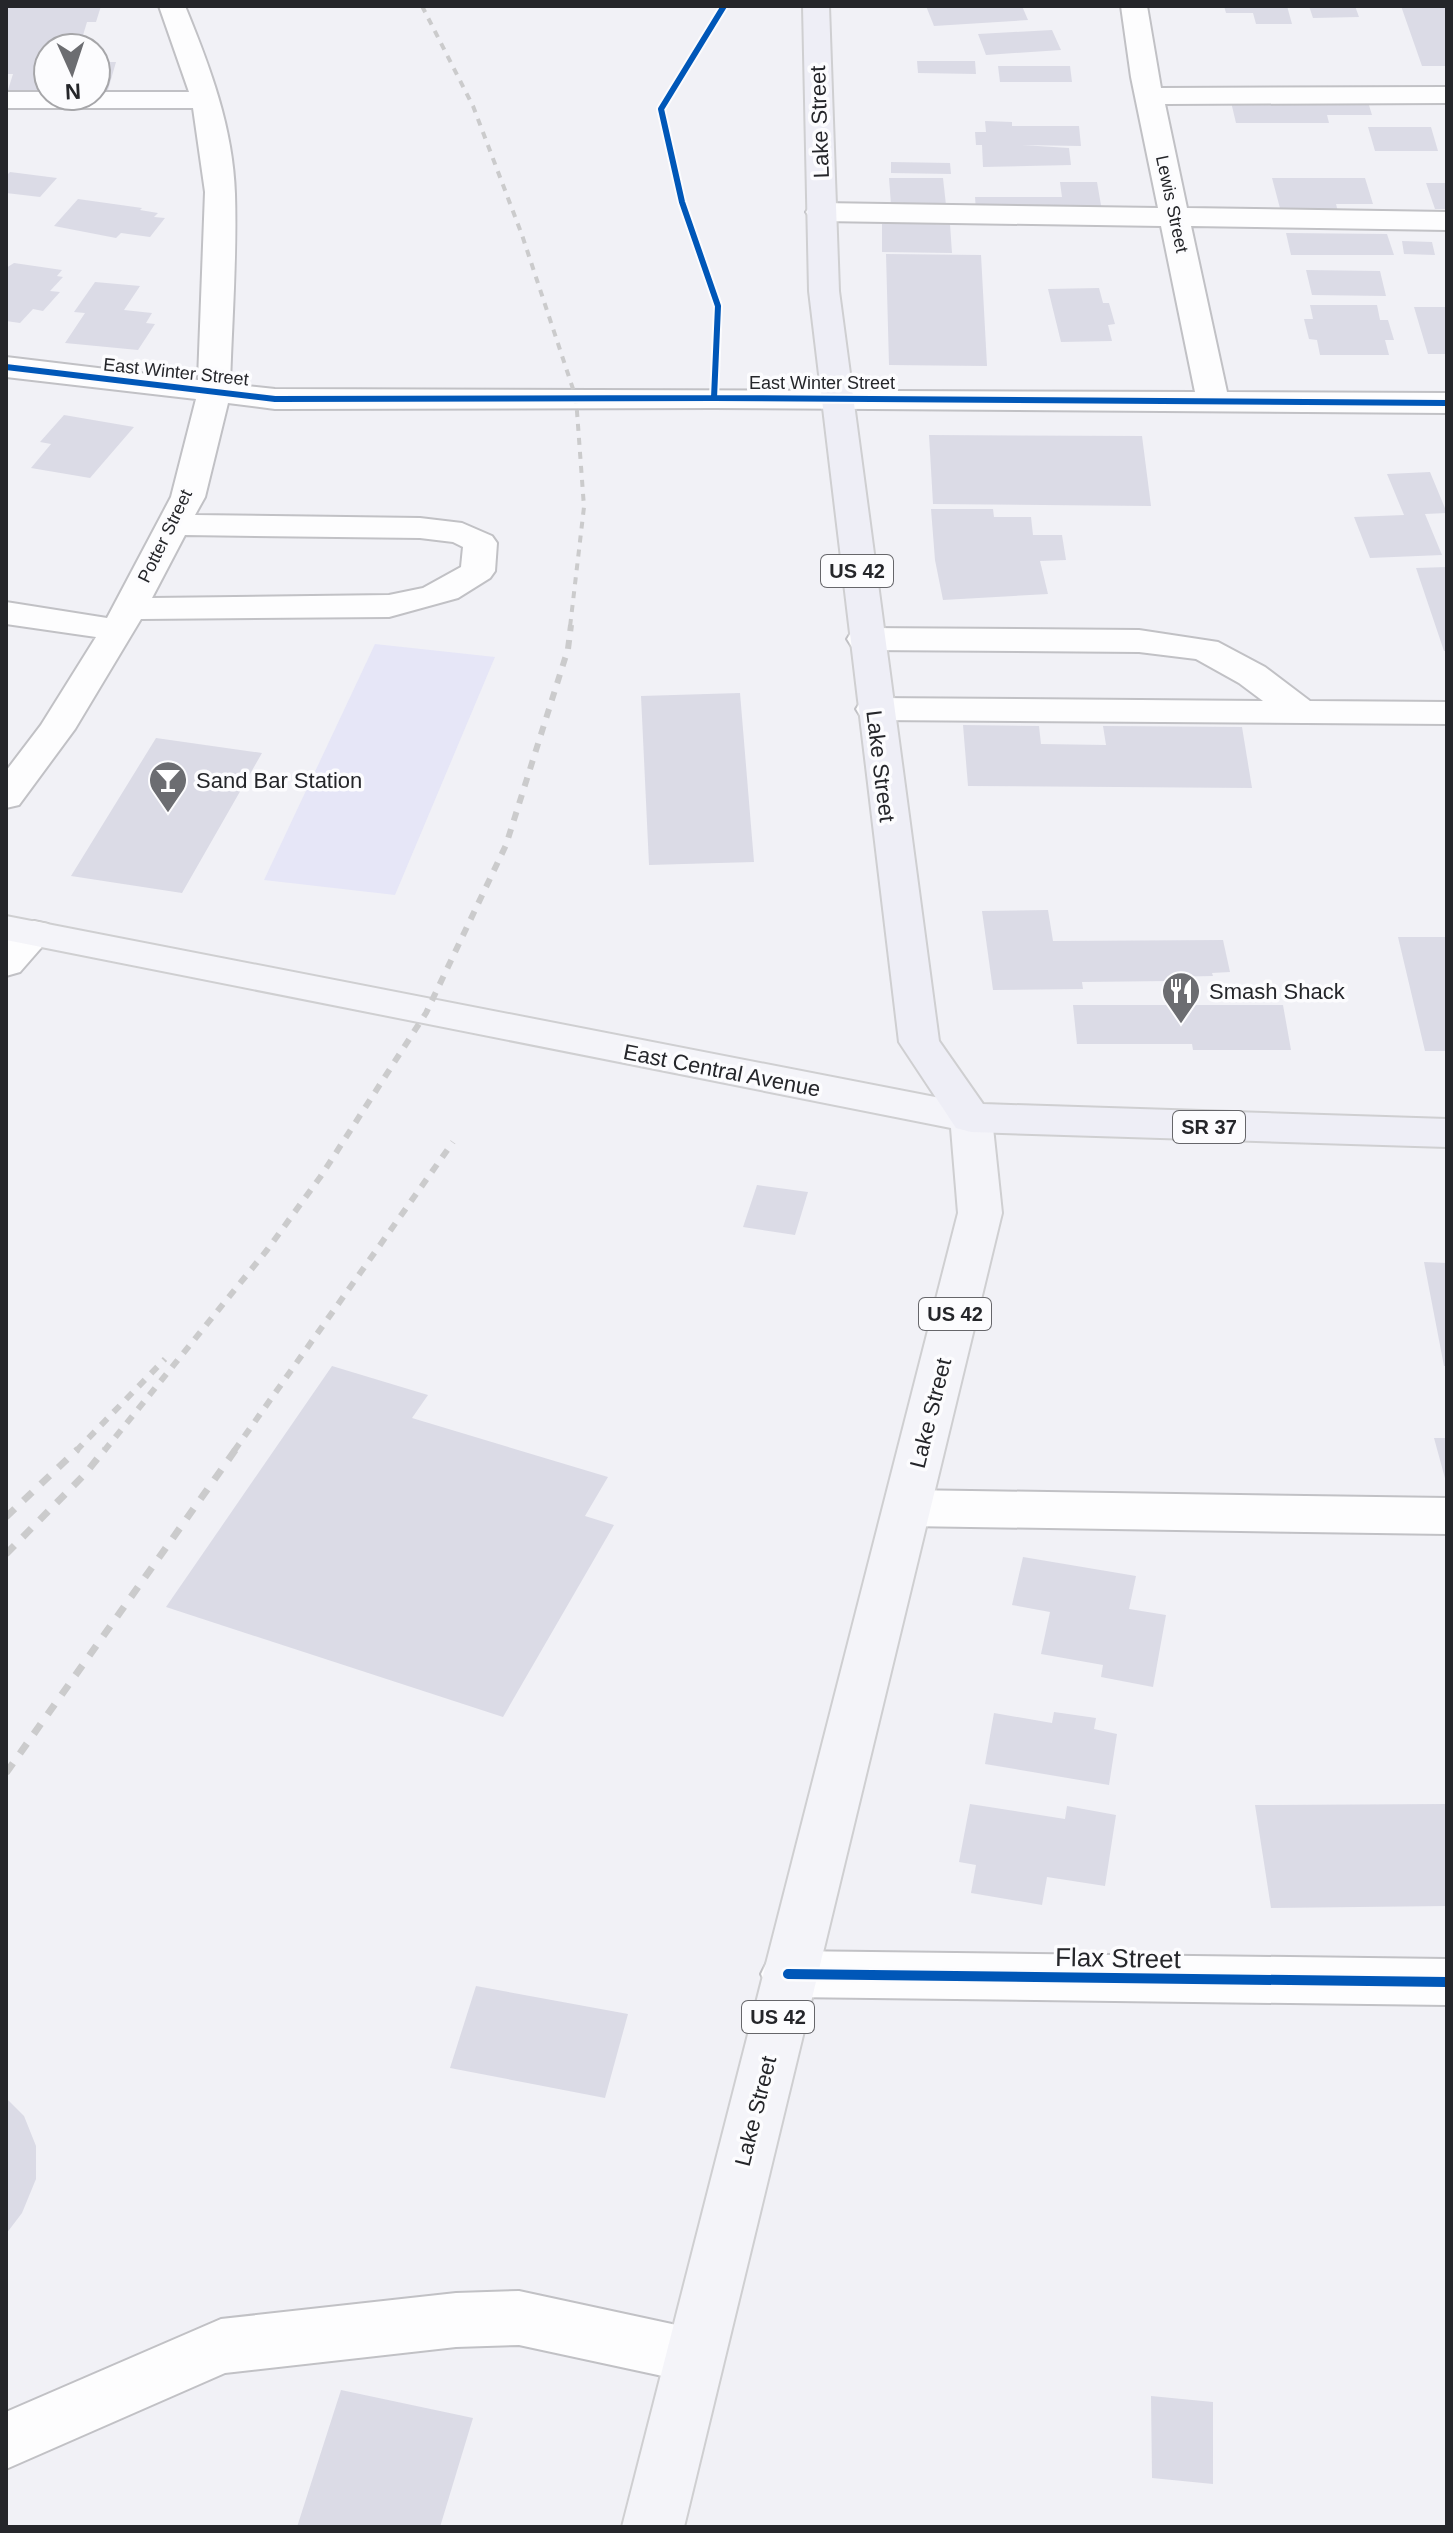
<svg xmlns="http://www.w3.org/2000/svg" width="1453" height="2533" viewBox="0 0 1453 2533" font-family="Arial,sans-serif">
<rect width="100%" height="100%" fill="#f1f1f6"/>
<path fill="#e6e6f7" d="M375,644l120,13 -100,238 -131,-15z"/>
<path fill="#dbdbe6" d="M6,6h95l-5,16h-9l-6,20h-14l-2,6h-17v42h-40l5,-16h-7z
M926,6h96l6,14 -94,6z
M1224,6h63l5,18h-36l-3,-11h-27z
M1309,6h46l4,11 -46,1z
M1401,6h46v60h-25z
M1052,30l9,20 -75,5 -8,-21z
M917,61h58l1,13 -58,-1z
M96,62h20l-8,28h-12z
M998,66h72l2,16h-72z
M1231,102h137l4,13h-45l2,8h-93z
M985,121l27,1v4h67l2,20 -59,-1 47,3 2,17 -88,2 -1,-22h-6l-1,-13h11z
M1368,127h63l7,24h-63z
M891,162l59,1 1,11 -60,-1z
M10,172l47,6 -17,19 -34,-4v-17z
M889,178h54l3,27h-55z
M1272,178h93l8,26h-37l2,8h-57z
M1060,182h37l5,29 -126,-1 -1,-13h87z
M1426,183h21v26h-12z
M78,199l64,9 -2,2 18,3 -4,4 11,1 -15,19 -29,-4 -5,5 -62,-12z
M882,224h68l2,29 -70,-1z
M1286,233l101,1 7,21h-103z
M1402,241l30,1 3,13 -31,-1z
M886,254l95,1 6,111 -98,-1z
M14,263l48,7 -5,6 6,1 -13,14 10,1 -17,19 -10,-2 -13,14 -14,-2v-53z
M1306,270l74,1 6,25 -74,-1z
M95,282l45,4 -16,24 28,3 -6,10 9,1 -17,26 -73,-7 20,-30 -11,-1z
M1099,288l4,15h6l6,21 -7,1 4,16 -51,1 -13,-53z
M1310,305h67l3,15h8l6,20h-9l4,15h-69l-3,-15 -8,-1 -5,-20h9z
M1414,307h33v47h-19z
M64,415l70,12 -44,51 -59,-10 20,-24 -11,-2z
M929,435l213,1 9,70 -218,-2z
M1430,472l17,41 -22,1 17,41 -72,3 -16,-41 50,-2 -17,-41z
M931,509h62l1,8h37l2,18h29l4,25 -26,1 8,33 -105,6 -8,-40z
M1447,567v84h-3l-28,-83z
M740,693l14,169 -105,3 -8,-169z
M963,725l76,1 2,18 65,1 -3,-19 139,1 10,61 -284,-2z
M156,738l106,15 -80,140 -111,-17z
M1048,910l5,31 170,-1 7,32 -18,1 1,3 -45,1 1,4 -87,1 1,7 -90,1 -11,-79z
M1398,937h49v114h-22z
M1073,1005h210l8,45h-98l-1,-6h-115z
M757,1185l51,7 -13,43 -52,-8z
M1424,1262l23,1v103h-3z
M332,1366l96,29 -16,23 196,59 -23,39 29,9 -111,192 -337,-110z
M1434,1438h13v44h-1z
M1023,1557l113,19 -7,33 37,6 -13,72 -52,-10 2,-12 -62,-11 9,-42 -38,-7z
M1054,1712l42,6 -2,11 23,5 -8,51 -124,-21 9,-51 58,10z
M970,1804l95,15 2,-13 49,9 -11,71 -58,-9 -5,28 -71,-12 5,-28 -17,-3z
M1446,1804l1,102 -176,2 -16,-103z
M476,1986l152,28 -23,84 -155,-30z
M6,2098l18,18 12,30v33l-14,34 -16,21z
M341,2390l132,28 -33,109h-143z
M1151,2396l62,6v82l-61,-6z"/>
<g fill="none" stroke-linecap="round" stroke-linejoin="round">
<defs>
<path id="minor" d="M159,6h26c25,61 48,122 50,188 2,63 -3,127 -5,190l45,5 920,3 -34,-166 -340,-5 -11,-3 -4,-6 4,-6 11,-3 337,5 -27,-131 -10,-71h26l14,82 286,-1v16l-282,1 22,104 260,4v18l-256,-4 36,166 220,1v20l-733,-5 -439,1 -47,-6 -23,94 -10,18 225,3 42,5 30,13 5,7 -2,28 -5,7 -32,20 -69,19 -248,2 -66,110 -56,76 -13,3v-37l35,-46 55,-88 -90,-13v-22l101,16 64,-121 25,-98 -190,-22v-20l192,23 7,-188 -12,-84h-187v-16h42v4h48v-4h93zM185,535l235,3 33,4 10,5 -2,20 -38,21 -34,7 -237,3z
M865,628l274,2 79,12 47,25 45,34 137,1v22l-573,-4 -13,-3 -5,-8 5,-8 13,-3 389,3 -24,-18 -43,-24 -57,-7 -274,-2 -13,-3 -5,-8 5,-8z
M34,921l14,3 6,9 -34,39 -14,4v-37l14,-15z
M907,1490l540,8v36l-540,-8 -17,-6 -7,-12 7,-12z
M788,1951l659,8v46l-659,-8 -19,-7 -8,-16 8,-16z
M519,2291l176,38 21,8 8,19 -8,19 -21,8 -176,-38 -63,2 -231,26 -219,96v-57l215,-93 235,-26z"/>
<path id="major" d="M6,916l965,188 15,4 6,10 10,95 -318,1314h-62l336,-1314 -7,-85 -945,-188z"/>
<path id="highway" d="M803,6h26l10,285 100,750 44,63 464,15v28l-476,-15 -15,-4 -57,-86 -90,-751z"/>
</defs>
<use href="#minor" stroke="#c1c1c5" stroke-width="4"/>
<use href="#major" stroke="#cfcfd1" stroke-width="4"/>
<use href="#highway" stroke="#cfcfd1" stroke-width="4"/>
<use href="#minor" fill="#fdfdfe" fill-rule="evenodd"/>
<use href="#major" fill="#f4f4f9" fill-rule="evenodd"/>
<use href="#highway" fill="#eeeef6" fill-rule="evenodd"/>
<path stroke="#cbcbcc" stroke-width="4" stroke-dasharray="7 7" stroke-linecap="butt" d="M422,6l51,100 49,129 54,163 8,109 -14,120"/>
<path stroke="#cbcbcc" stroke-width="6" stroke-dasharray="9 9" stroke-linecap="butt" d="M76,1451l89,-92
M104,1451l163,-201 54,-74 105,-163 80,-168 62,-196 3,-24
M234,1451l219,-309"/>
<path stroke="#cbcbcc" stroke-width="7" stroke-dasharray="12 12" stroke-linecap="butt" d="M6,1517l72,-68
M6,1554l79,-80 20,-25
M6,1773l230,-324"/>
<defs>
<path id="cycleway-far1" d="M6,367l269,32 439,-1 733,5
M714,398l4,-92 -36,-104 -21,-93 63,-103"/>
<path id="cycleway" d="M788,1974l659,8"/>
</defs>
<use href="#cycleway-far1" stroke="#fcfcfe" stroke-width="10"/>
<use href="#cycleway" stroke="#fcfcfe" stroke-width="15"/>
<use href="#cycleway-far1" stroke="#0057b8" stroke-width="6"/>
<use href="#cycleway" stroke="#0057b8" stroke-width="10"/>
</g>
<defs>
<symbol id="bar-pin" viewBox="-11 -11 22 30"><path d="M0 17L-7.5 6A9.5 9.5 0 1 1 7.5 6Z" fill="#6c6d71" stroke="#fcfcfe"/><path d="M-6-5H6L.8 .8V4.5H3.5V6h-7V4.5H-.8V.8Z" fill="#fff"/></symbol>
<symbol id="restaurant-pin" viewBox="-11 -11 22 30"><path d="M0 17L-7.5 6A9.5 9.5 0 1 1 7.5 6Z" fill="#6c6d71" stroke="#fcfcfe"/><path d="M-5-6h1v4h1v-4h1v4h1v-4h1v5L-1.5 .5V6h-2V.5L-5-1ZM5-6V6H3V1.5H1.5Q1.5-4 5-6Z" fill="#fff"/></symbol>
</defs>
<g fill-rule="evenodd">
<use href="#bar-pin" x="146" y="758" width="44" height="60"/>
<use href="#restaurant-pin" x="1159" y="969" width="44" height="60"/>
</g>
<g text-anchor="middle" stroke-width="7" stroke-linejoin="round" paint-order="stroke">
<g font-size="18" fill="#25262a" stroke="#fcfcfe">
<text transform="translate(1172 204) rotate(78)" y="6">Lewis Street</text>
<text transform="translate(176 372) rotate(6)" y="6">East Winter Street</text>
<text x="822" y="389">East Winter Street</text>
<text transform="translate(165 536) rotate(-64)" y="6">Potter Street</text>
</g>
<g fill="#fcfcfe" stroke="#66666a" stroke-width="2">
<rect x="821" y="555" width="72" height="32" rx="6"/>
<rect x="1173" y="1111" width="72" height="32" rx="6"/>
<rect x="919" y="1298" width="72" height="32" rx="6"/>
<rect x="742" y="2001" width="72" height="32" rx="6"/>
</g>
<g font-size="20" font-weight="bold" fill="#25262a">
<text x="857" y="578">US 42</text>
<text x="1209" y="1134">SR 37</text>
<text x="955" y="1321">US 42</text>
<text x="778" y="2024">US 42</text>
</g>
<g font-size="22" fill="#25262a" stroke="#fcfcfe">
<text transform="translate(819 122) rotate(-92)" y="8">Lake Street</text>
<text transform="translate(881 766) rotate(83)" y="8">Lake Street</text>
<text transform="translate(722 1070) rotate(11)" y="8">East Central Avenue</text>
<text transform="translate(930 1413) rotate(-76)" y="8">Lake Street</text>
<text transform="translate(755 2111) rotate(-76)" y="8">Lake Street</text>
</g>
<g font-size="22" fill="#25262a" stroke="#fcfcfe" text-anchor="start">
<text x="196" y="788">Sand Bar Station</text>
<text x="1209" y="999">Smash Shack</text>
</g>
<g font-size="26" fill="#25262a" stroke="#fcfcfe">
<text transform="translate(1118 1958) rotate(1)" y="9">Flax Street</text>
</g>
</g>
<rect width="1453" height="2533" fill="none" stroke="#25262a" stroke-width="16"/>
<g transform="translate(72 72) rotate(177)"><circle r="38" fill="#fcfcfe" stroke="#a6a6a9" stroke-width="2"/>
<path d="M0-6L14 30L0 20L-14 30Z" fill="#6c6d71"/>
<text y="-12" font-size="22" font-weight="bold" text-anchor="middle" fill="#25262a">N</text>
</g>
</svg>
